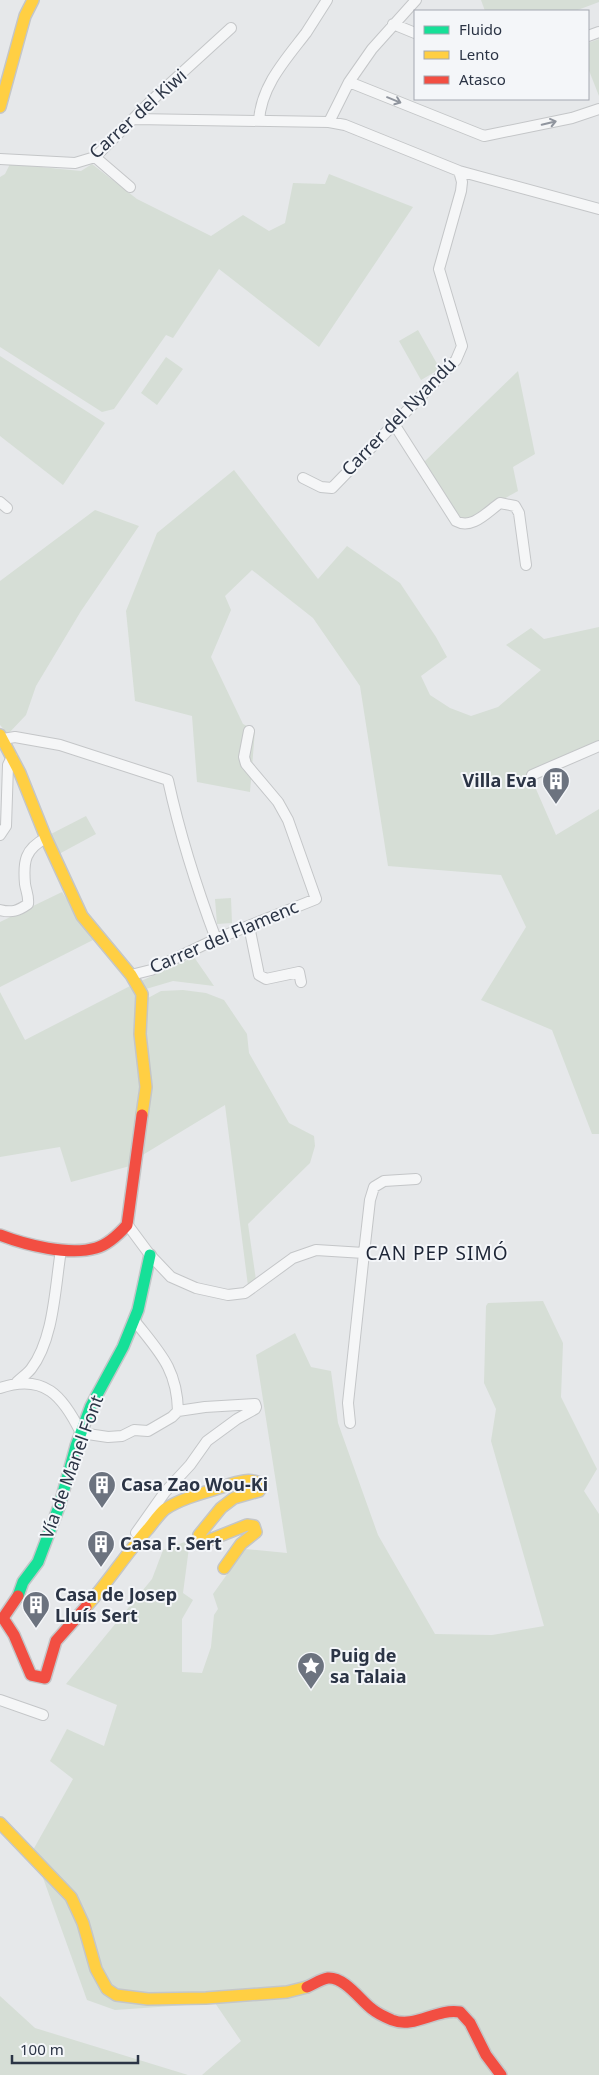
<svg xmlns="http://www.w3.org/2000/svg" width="599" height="2075" viewBox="0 0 599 2075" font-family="'Noto Sans',sans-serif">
<rect width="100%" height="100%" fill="#e6e8ea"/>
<path fill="#d6ded6" d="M481,0h118v2l-24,9h-90z
M599,39v57l-11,-28v-25z
M10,164l71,7 11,-7 45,35 74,37 32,-21 26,16 16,-8 8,-40 32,1 4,-10 84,33 -94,140 -100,-78 -46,69 -7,-3 -52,74 -12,3 -102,-65v-170l5,-3z
M418,330l22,39 -19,11 -22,-39z
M0,356l105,67 -42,62 -63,-49z
M166,357l17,12 -26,36 -16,-12z
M518,371l17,83 -22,13 5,24 -54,30 -6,-3 -34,-56z
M234,470l84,109 29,-33 53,37 36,54 11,20 -26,19 9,19 20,13 21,8 27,-9 43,-37 -35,-25 25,-17 13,11 55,-12v114l-70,32 27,62 43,-26v325h-7l-40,-104 -71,-30 45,-73 -25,-52 -113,-9 -28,-180 -47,-68 -61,-48 -27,26 6,14 -20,47 32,67 12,6 -5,62 -53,-10 -5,-66 -57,-15 -9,-90 31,-78z
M95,510l44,16 -58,85 -45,75 -10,29 -18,19 -8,-9v-144z
M86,816l10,18 -37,20 -10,-19z
M62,892l31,48 -93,47v-65z
M231,898l1,25 -15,1 -2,-25z
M194,957l20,29 -41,-5 -27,8 -5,-8z
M132,985l6,13 3,74 -11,94 -59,16 -11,-35 -60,10v-165l25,48z
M183,990l23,3 18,7 23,34 2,19 40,70 25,13 1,10 -5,17 -62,61 8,56 -8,6 -23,-181 -84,51 3,-117 4,-41 13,-7z
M543,1301l20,42 -2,54 36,72 -13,22 15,23v561h-397l39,-34 -26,-38 -100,7 -28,-10 -54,-150 40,-71 -23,-18 17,-32 37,17 13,-41 -51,-21 86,-105 11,-29 27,-10 -7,53 10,7 -11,19v53l20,1 9,-26 3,-32 4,-6 -5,-15 32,-45 42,4 -31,-198 39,-22 16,34 20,4 7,52 40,112 57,99 57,1 52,-9 -53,-185 5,-32 -12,-26 2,-77 2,-3z
M0,1996l35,32 153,47h-188z"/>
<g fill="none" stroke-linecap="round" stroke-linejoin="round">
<defs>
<path id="street" d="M393,24l22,9
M588,36l11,-4
M349,82l135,54 88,-18 27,-9
M134,119l195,3 16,3 114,46 140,38
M259,121c2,-35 27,-62 47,-88 7,-11 14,-22 21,-33
M329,122l20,-40 23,-33 44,-49
M95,157l35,30
M0,159l75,4 20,-6 56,-56 80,-73
M394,424l62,97c16,9 31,-9 44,-18l15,3 4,7 7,52
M303,478l18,9 11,1 124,-128 6,-14 -23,-77 22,-78 1,-9 -3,-11
M0,502l7,6
M3,739l12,-2 45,8 108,35c12,55 28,106 48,159
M532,775l67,-29
M0,835l6,-9 2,-61 4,-8
M0,910c12,3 18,1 28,-6 1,-8 -2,-13 -3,-20 -2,-23 0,-35 21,-46
M249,926l10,49 7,4 33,-7 2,10
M131,975l20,-5 65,-31 100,-40 -28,-79 -10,-18 -32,-38 -2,-7 5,-26
M127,1224l23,31 21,22 25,11 32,7 17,-2 48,-35 23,-8 48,3 -16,150 2,20
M364,1253l6,-53 4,-13 10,-6 32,-2
M134,1320c25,32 43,48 44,91
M17,1382c4,-4 10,-8 14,-13 23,-30 24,-82 30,-119
M0,1388c44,-15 63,8 81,45l27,4 14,-1 12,-6 14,1 24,-14 6,-6 27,-4 50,-3 1,3 -1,2 -18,10 -30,22 -17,24 -25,27 -29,41
M0,1700l43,15"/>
<path id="fast" d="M18,1596l5,-14 15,-20 22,-58 16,-58 15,-40 32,-59 15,-37 12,-55"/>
<path id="slow" d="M0,107l25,-91 8,-16
M0,735l20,38 26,65 36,78 49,59 11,19 -2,40 6,53 -4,28
M86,1607c22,-25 40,-53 62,-78 5,-6 11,-15 17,-20 17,-11 38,-16 57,-22 12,-4 29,-11 40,-2l-3,6 -25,7 -13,10 -22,27 1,6h7l40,-16 7,1 2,6 -15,12 -17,24
M0,1823l71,74 12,26 13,46 11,20 9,6 32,4 58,-1 81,-6 20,-5"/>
<path id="jam" d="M0,1235c26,10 69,21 96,13 11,-3 23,-14 31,-23l15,-110
M18,1596l-15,22 11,17 17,40 14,3 11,-37 30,-34
M307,1987c7,-3 14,-8 21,-9 17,-1 32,22 44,31 6,5 13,8 20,11 23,9 44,-12 68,-8l10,11 16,32 15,20"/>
</defs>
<use href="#street" stroke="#c4c6c8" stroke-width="12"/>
<use href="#fast" stroke="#c4c6c8" stroke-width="14"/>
<use href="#slow" stroke="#c4c6c8" stroke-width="14"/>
<use href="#jam" stroke="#c4c6c8" stroke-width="14"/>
<use href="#street" stroke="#f5f6f7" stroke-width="10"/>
<use href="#fast" stroke="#16e098" stroke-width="11"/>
<use href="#slow" stroke="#ffcf43" stroke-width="11"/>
<use href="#jam" stroke="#f24e42" stroke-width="11"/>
</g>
<defs><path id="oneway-shaft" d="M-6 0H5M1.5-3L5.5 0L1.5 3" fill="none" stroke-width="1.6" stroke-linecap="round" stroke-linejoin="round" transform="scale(1.25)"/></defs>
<g stroke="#90959e">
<use href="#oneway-shaft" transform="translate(394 100) rotate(22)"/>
<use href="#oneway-shaft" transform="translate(549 123) rotate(-13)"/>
</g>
<defs>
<symbol id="building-pin" viewBox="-11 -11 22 30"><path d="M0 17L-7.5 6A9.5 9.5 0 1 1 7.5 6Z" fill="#6c737f" stroke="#f4f6f9"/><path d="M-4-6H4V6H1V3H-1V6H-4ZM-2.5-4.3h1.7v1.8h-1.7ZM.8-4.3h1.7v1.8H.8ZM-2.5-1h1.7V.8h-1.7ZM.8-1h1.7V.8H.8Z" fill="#fff"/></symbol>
<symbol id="sight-pin" viewBox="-11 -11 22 30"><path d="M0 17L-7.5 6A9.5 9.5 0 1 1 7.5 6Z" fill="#6c737f" stroke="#f4f6f9"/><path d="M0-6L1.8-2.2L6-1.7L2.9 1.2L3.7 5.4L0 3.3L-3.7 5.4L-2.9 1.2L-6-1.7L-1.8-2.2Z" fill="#fff"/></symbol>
</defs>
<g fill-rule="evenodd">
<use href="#building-pin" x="540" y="765" width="32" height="43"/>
<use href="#building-pin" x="86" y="1469" width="32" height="43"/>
<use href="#building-pin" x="85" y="1528" width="32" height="43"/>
<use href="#building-pin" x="20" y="1589" width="32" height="43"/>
<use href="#sight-pin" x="295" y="1650" width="32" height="43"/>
</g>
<g text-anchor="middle" stroke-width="4" stroke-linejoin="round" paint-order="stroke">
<g font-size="18" fill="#2b3445" stroke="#f4f6f9">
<text transform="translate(138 114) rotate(-42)" y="6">Carrer del Kiwi</text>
<text transform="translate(399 417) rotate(-46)" y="6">Carrer del Nyandú</text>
<text transform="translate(224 937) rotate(-23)" y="6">Carrer del Flamenc</text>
<text transform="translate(72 1467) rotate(-70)" y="6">Vía de Manel Font</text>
</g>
<g font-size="18" font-weight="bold" fill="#2b3445" stroke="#f4f6f9" text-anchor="start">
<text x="537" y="787" text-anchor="end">Villa Eva</text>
<text x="121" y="1491">Casa Zao Wou-Ki</text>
<text x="120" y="1550">Casa F. Sert</text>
<text x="55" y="1601">Casa de Josep<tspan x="55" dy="21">Lluís Sert</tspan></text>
<text x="330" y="1662">Puig de<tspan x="330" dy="21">sa Talaia</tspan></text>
</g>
<g font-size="19" letter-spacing="1" fill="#1d2536" stroke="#f4f6f9">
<text x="437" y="1260">CAN PEP SIMÓ</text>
</g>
</g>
<rect x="414" y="10" width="175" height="90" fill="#f4f6f9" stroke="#a4a8b1"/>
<rect x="424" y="26" width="25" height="8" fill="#16e098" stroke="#a4a8b1"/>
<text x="459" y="35" font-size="15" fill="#2b3445">Fluido</text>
<rect x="424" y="51" width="25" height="8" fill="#ffcf43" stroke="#a4a8b1"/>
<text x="459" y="60" font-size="15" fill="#2b3445">Lento</text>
<rect x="424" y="76" width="25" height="8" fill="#f24e42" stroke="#a4a8b1"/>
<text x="459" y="85" font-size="15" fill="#2b3445">Atasco</text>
<path d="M12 2055v8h126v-8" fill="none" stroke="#2b3445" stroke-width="2.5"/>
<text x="20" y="2055" font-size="15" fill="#2b3445" stroke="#f4f6f9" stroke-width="4" paint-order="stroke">100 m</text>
</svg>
